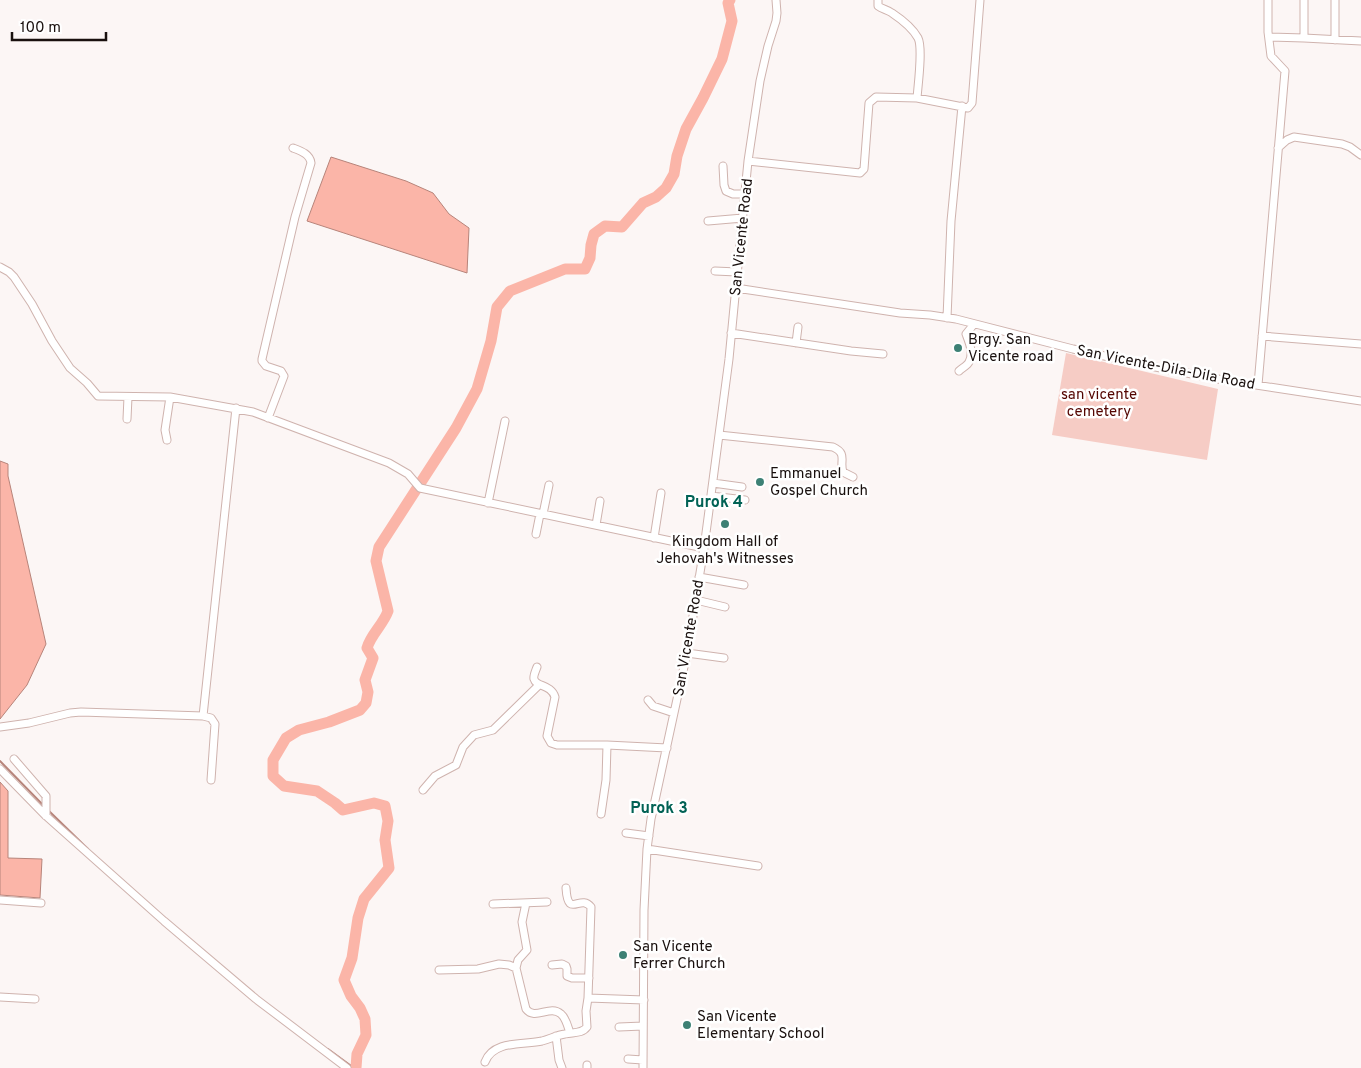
<svg xmlns="http://www.w3.org/2000/svg" width="1361" height="1068" viewBox="0 0 1361 1068" font-family="Overpass,sans-serif">
<rect width="100%" height="100%" fill="#fcf6f5"/>
<path fill="#f6ccc5" d="M1066,353l152,36 -11,71 -155,-25z"/>
<path fill="#fbb5a8" stroke="#b7847a" d="M331,157l75,24 27,12 16,21 20,14 -2,45 -160,-52z
M0,461l8,3v12l38,168 -19,41 -27,34z
M0,782l8,9v67l34,1 -2,39 -40,-3z"/>
<g fill="none" stroke-linecap="round" stroke-linejoin="round">
<path stroke="#b7847a" stroke-width="2" d="M0,761l44,45
M49,811l39,38
M328,1049l26,19"/>
<path stroke="#fbb5a8" stroke-width="11" d="M356,1068l1,-14 9,-19 -1,-16 -5,-11 -9,-12 -7,-16 8,-22 6,-40 6,-19 25,-31 -4,-28 3,-19 -3,-15 -11,-3 -31,7 -8,-7 -18,-12 -33,-5 -11,-10v-16l13,-22 13,-8 30,-8 31,-12 6,-7 2,-11 -3,-12 8,-22 -6,-10c4,-14 16,-23 21,-37l-12,-50 3,-14 77,-119 21,-39 14,-48 6,-34 13,-16 55,-22h20l5,-11 1,-13 3,-11 11,-8 17,1 21,-24 13,-6 10,-9 8,-14 3,-18 9,-27 17,-31 19,-39 10,-38 -4,-18 2,-3"/>
<defs>
<path id="minor" d="M878,0v6c4,3 10,4 14,7 9,6 21,16 26,25 5,10 0,47 -1,60
M1335,0v40
M1270,37l34,1 57,3
M1304,38v-38
M1278,148l9,-8 7,-3 48,7 8,3 11,8
M748,161l112,12 4,-4 5,-66 7,-6 41,1 51,10 4,-5 8,-103
M723,166l1,19 2,6 7,3h12
M708,221l35,-3
M0,267l9,5 5,5 18,27 20,37 18,27 17,15 11,13 72,1 83,15 136,51 19,11 12,14 284,60
M715,271l22,1
M736,288l164,25 30,2 26,4 117,30 72,16 78,15 138,21
M947,318l4,-97 11,-115
M731,333l120,18 32,3
M1262,336l99,8
M796,343l2,-16
M959,371c3,-3 8,-5 10,-9 5,-9 0,-20 -3,-28l8,-10
M1258,385l27,-314 -14,-15 -3,-24v-32
M268,418l16,-42 -3,-5 -15,-5 -4,-5v-2l33,-142 16,-54c-1,-9 -10,-12 -18,-15
M127,419l1,-22
M719,435l114,12c15,7 6,14 10,25l10,5
M167,440l-2,-10 5,-33
M713,483l29,4
M711,496l34,4
M488,503l17,-82
M543,514l6,-29
M596,525l4,-24
M536,534l4,-20
M654,538l7,-45
M699,577l45,8
M696,600l29,7
M687,653l37,5
M537,667c-1,3 -4,9 -3,12 2,8 17,5 21,18l-8,39 4,7 6,2h50l60,3
M648,700l5,6 21,7
M203,716l8,2 4,6 -4,56
M0,727l29,-4 41,-10 11,-1 122,4 33,-308
M14,759l32,37v20
M0,769l46,47 118,105 92,78 91,69
M423,790l12,-14 21,-11 7,-18 11,-12 19,-5 46,-45
M601,814l5,-34 1,-35
M626,833l23,3
M647,849l111,17
M0,900l41,3
M526,903l-4,19 5,28 -9,10 -2,8 10,41c9,12 24,-5 35,5 5,4 7,13 9,19
M493,904l54,-2
M552,965l10,-1 4,2 1,3v7l5,2h17
M439,970l39,-1 21,-5 10,1 7,3
M0,997l35,2
M588,998l56,2
M619,1027l24,-1
M556,1036l3,24 3,8
M628,1059l15,1
M485,1062c8,-22 39,-17 57,-21 8,-2 15,-6 23,-7 8,-2 17,0 22,-7l-1,-16 2,-13 3,-91c-11,-14 -23,13 -25,-19
M587,1068v-3
M643,1068l1,-158 3,-61 4,-30 36,-166 17,-105 25,-189 19,-198 12,-80 8,-35 8,-25 1,-8 -1,-13"/>
</defs>
<use href="#minor" stroke="#cfb3ae" stroke-width="9"/>
<use href="#minor" stroke="#fff" stroke-width="7"/>
</g>
<g fill="#3d8175" stroke="#fff" stroke-width="2">
<circle cx="958" cy="348" r="5"/>
<circle cx="760" cy="482" r="5"/>
<circle cx="725" cy="524" r="5"/>
<circle cx="623" cy="955" r="5"/>
<circle cx="687" cy="1025" r="5"/>
</g>
<g text-anchor="middle" stroke-width="5" stroke-linejoin="round" paint-order="stroke">
<g font-size="15" fill="#19100e" stroke="#fff">
<text transform="translate(741 237) rotate(-84)" y="5">San Vicente Road</text>
<text transform="translate(1166 367) rotate(11)" y="5">San Vicente-Dila-Dila Road</text>
<text transform="translate(688 638) rotate(-80)" y="5">San Vicente Road</text>
</g>
<g font-size="15" fill="#19100e" stroke="#fff" text-anchor="start">
<text x="968" y="344">Brgy. San<tspan x="968" dy="17">Vicente road</tspan></text>
<text x="770" y="478">Emmanuel<tspan x="770" dy="17">Gospel Church</tspan></text>
<text x="725" y="546" text-anchor="middle">Kingdom Hall of<tspan x="725" dy="17">Jehovah's Witnesses</tspan></text>
<text x="633" y="951">San Vicente<tspan x="633" dy="17">Ferrer Church</tspan></text>
<text x="697" y="1021">San Vicente<tspan x="697" dy="17">Elementary School</tspan></text>
</g>
<g font-size="15" fill="#540602" stroke="#fff">
<text x="1099" y="399">san vicente<tspan x="1099" dy="17">cemetery</tspan></text>
</g>
<g font-size="16" font-weight="bold" fill="#016255" stroke="#fff">
<text x="714" y="507">Purok 4</text>
<text x="659" y="813">Purok 3</text>
</g>
</g>
<path d="M12 32v8h94v-8" fill="none" stroke="#19100e" stroke-width="2.5"/>
<text x="20" y="32" font-size="15" fill="#19100e" stroke="#ffffff" stroke-width="4" paint-order="stroke">100 m</text>
</svg>
